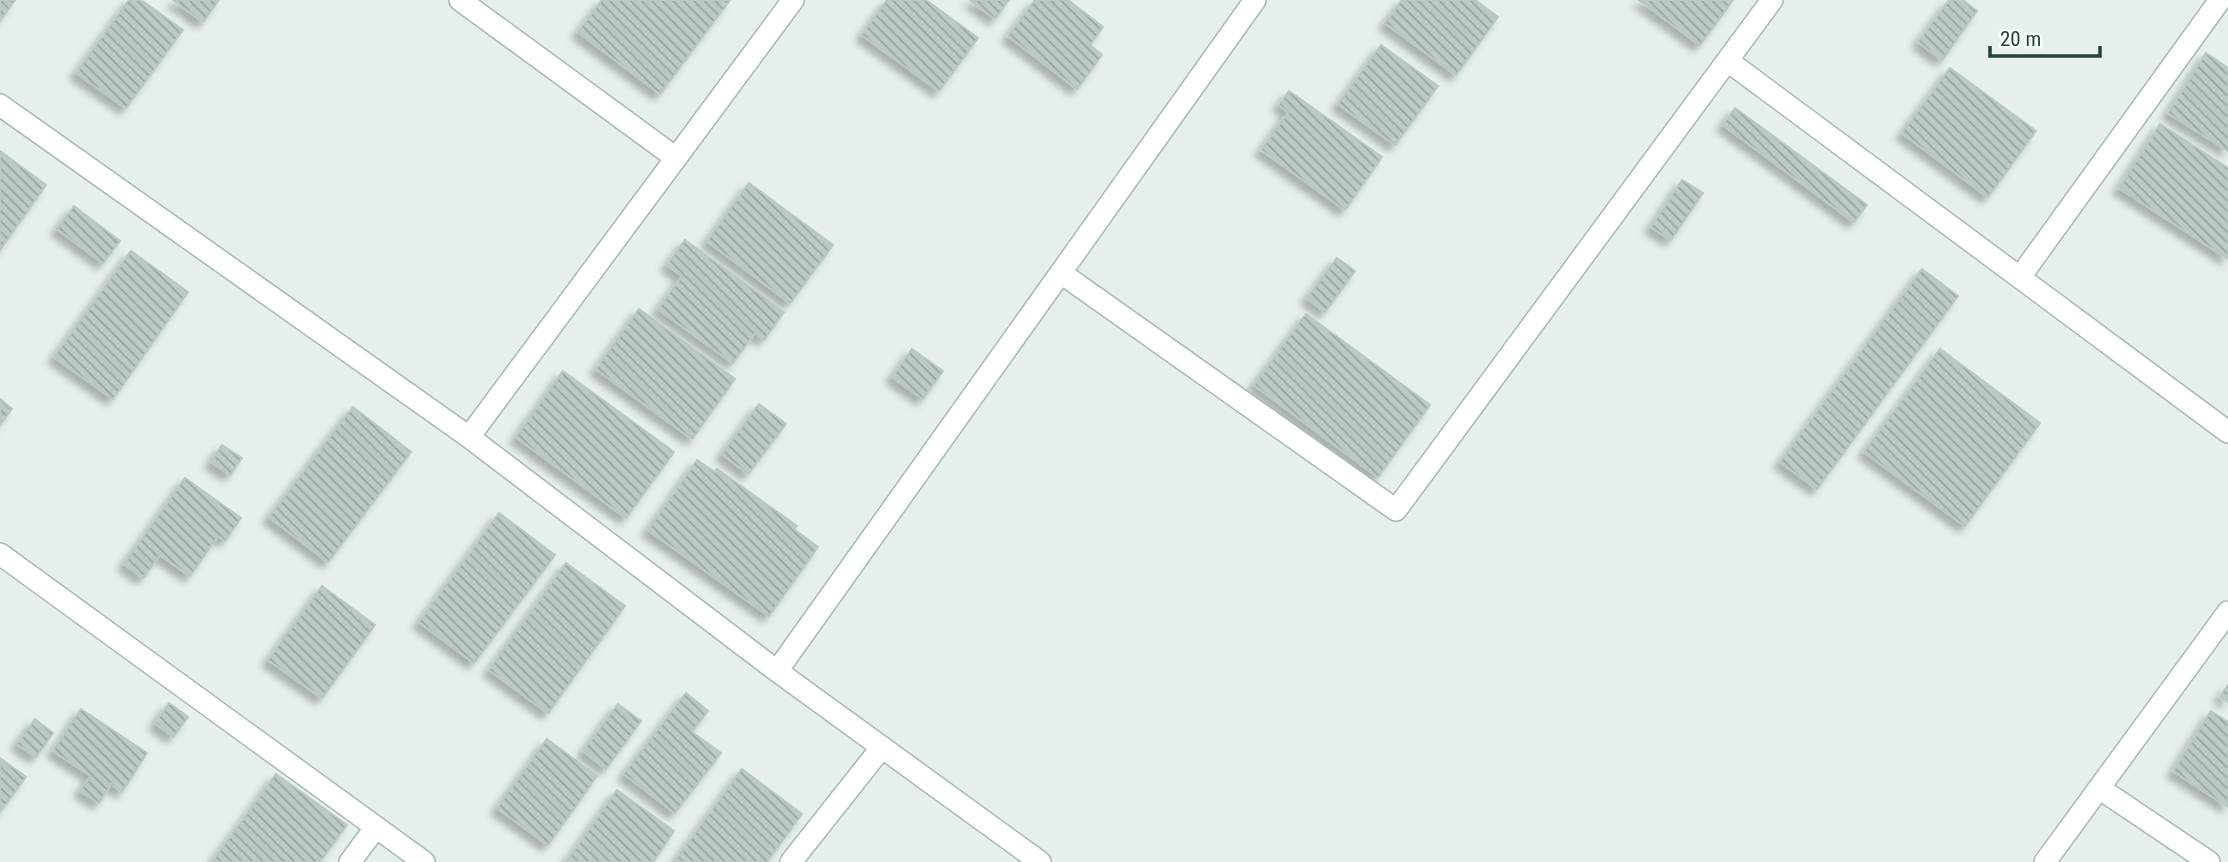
<svg xmlns="http://www.w3.org/2000/svg" width="2228" height="862" viewBox="0 0 2228 862" font-family="'Roboto Condensed',sans-serif">
<defs>
<pattern id="building-back-hatch" width="6" height="6" patternUnits="userSpaceOnUse" patternTransform="scale(1.75)"><rect width="6" height="6" fill="#bbcac4"/><path d="M-1 5l2 2M0 0l6 6M5-1l2 2" fill="none" stroke="#98a6a0"/></pattern>
<filter id="shadow"><feDropShadow dx="-6" dy="6" stdDeviation="3.5" flood-color="#0004"/></filter>
</defs>
<rect width="100%" height="100%" fill="#e6efeb"/>
<path fill="url(#building-back-hatch)" stroke="#b8c9c2" stroke-width="2" filter="url(#shadow)" d="M0,0h15l-15,21z
M129,0h12l42,30 -57,78 -50,-35z
M173,0h46l-16,22z
M602,0h128l-70,94 -82,-62z
M887,0h39l52,38 -39,53 -77,-56z
M970,0h39l-14,19z
M1035,0h33l35,27 -13,18 12,10 -25,34 -69,-53z
M1402,0h73l23,17 -42,58 -71,-52z
M1639,0h94l-33,45z
M1949,0h14l14,11 -35,49 -24,-18z
M1381,45l57,41 -43,59 -57,-41z
M2206,53l22,15v83l-60,-38z
M1950,68l86,63 -48,66 -86,-64z
M1289,91l93,66 -37,53 -84,-60 27,-38 -9,-7z
M1735,108l132,97 -13,17 -131,-97z
M2160,124l68,44v91l-109,-71z
M0,151l46,34 -46,65z
M1682,180l21,13 -32,47 -20,-13z
M749,183l84,62 -43,58 -83,-62z
M74,206l46,35 -17,22 -46,-34z
M685,240l99,72 -20,28 -9,-7 -22,30 -75,-54 24,-33 -15,-11z
M131,251l57,41 -75,107 -59,-42z
M1337,258l18,13 -30,41 -18,-14z
M1922,269l36,27 -141,193 -37,-27z
M639,309l96,70 -43,60 -96,-70z
M1306,314l124,91 -52,72 -124,-92z
M912,349l31,22 -20,28 -31,-22z
M1940,349l100,74 -75,103 -101,-74z
M563,371l111,81 -48,66 -110,-81z
M0,399l12,10 -12,16z
M759,404l27,20 -38,50 -26,-20z
M353,407l58,45 -83,110 -59,-45z
M222,445l20,13 -12,17 -19,-13z
M697,460l18,12 2,-3 80,57 -3,3 24,18 -49,69 -121,-86z
M185,478l56,40 -16,23 -7,-5 -28,40 -30,-21 -17,23 -19,-14z
M499,513l56,42 -81,108 -55,-41z
M566,563l59,43 -77,107 -59,-43z
M322,586l53,39 -53,73 -54,-38z
M2228,685v17l-8,-5z
M686,693l22,18 -16,21 29,21 -46,60 -51,-39z
M169,703l19,14 -15,20 -18,-14z
M618,704l23,17 -35,48 -23,-18z
M81,709l66,44 -25,39 -11,-8 -12,19 -19,-12 11,-15 -38,-25z
M2211,711l17,11v85l-55,-36z
M35,719l18,14 -17,24 -19,-13z
M547,739l50,37 -49,69 -51,-37z
M0,758l26,19 -26,35z
M742,769l60,45 -35,48h-93z
M276,774l71,51 -27,37h-108z
M617,790l57,41 -21,31h-87z"/>
<g fill="none" stroke-linecap="round" stroke-linejoin="round">
<defs>
<path id="minor" d="M460,0l216,158 -207,279
M1728,61l500,371
M0,105l469,332 308,234 263,191
M676,158l117,-158
M1061,273l335,237 376,-510
M2020,277l200,-277
M0,554l424,308
M777,671l478,-671
M2099,788l110,74
M350,862l26,-35
M791,862l91,-115
M2045,862l183,-250"/>
</defs>
<use href="#minor" stroke="#a8b8b2" stroke-width="24"/>
<use href="#minor" stroke="#fff" stroke-width="21"/>
</g>
<path d="M1990 46v10h110v-10" fill="none" stroke="#24423a" stroke-width="3.5"/>
<text x="2000" y="46" font-size="21" fill="#24423a" stroke="#f7fbf9" stroke-width="5" paint-order="stroke">20 m</text>
</svg>
